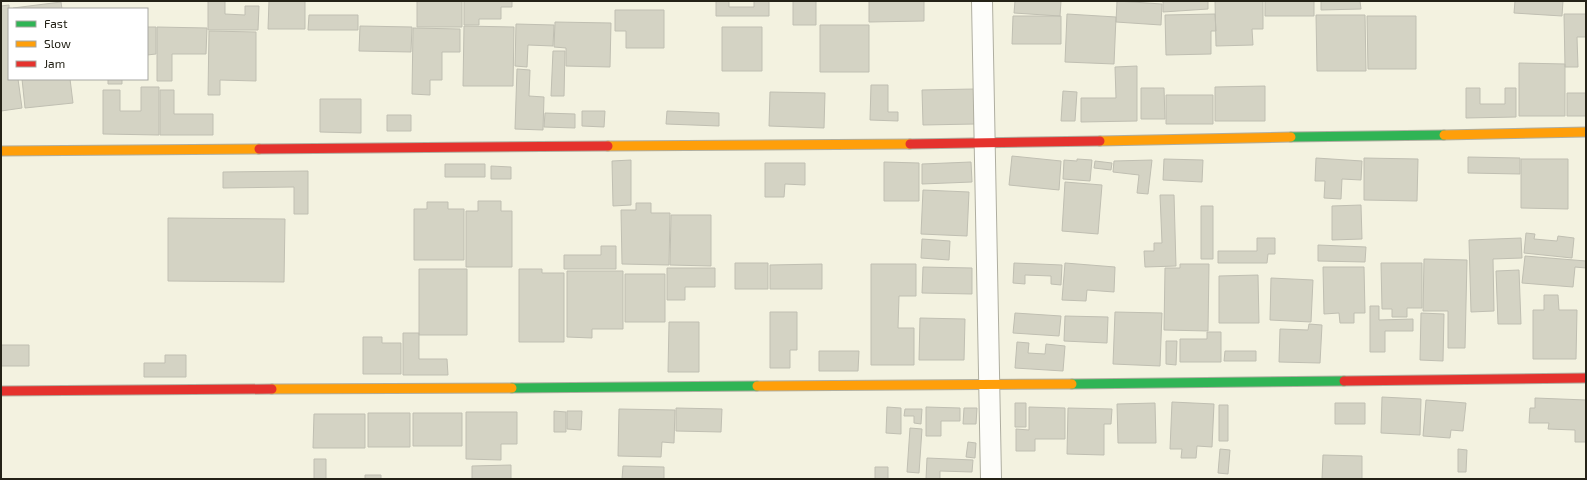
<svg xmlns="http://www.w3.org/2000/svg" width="1587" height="480" viewBox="0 0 1587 480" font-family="'Exo 2',sans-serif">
<rect width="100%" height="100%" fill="#f3f2e0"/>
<path fill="#d4d3c4" stroke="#c0bfb2" d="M208,1h17v13l20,1v-9h14l-1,24h-50z
M269,1h36v28h-37z
M417,1h45v26h-45z
M464,1h48v6h-11v12h-22v6h-15z
M716,1h13v6h25v-6h15v15h-53z
M793,1h23v24h-23z
M869,1h55v20l-55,1z
M1015,1h46l-1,15 -46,-3z
M1117,1l45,3 -1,21 -45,-3z
M1163,1h45v8l-45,3z
M1215,1h48v28h-11l1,16 -37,1z
M1265,1h49v15h-49z
M1321,1h39l1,8 -40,1z
M1515,1h48l-1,15 -48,-3z
M61,2l1,7h-49v-1z
M9,5v74h9l4,29 -21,3v-105z
M615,10h49v38h-38v-17h-11z
M1067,14l49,3 -2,47 -49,-2z
M1215,14l1,17h-5v23l-45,1 -1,-40z
M1564,14h22v23h-9l1,30h-13z
M309,15h49v15h-50z
M1316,15h49l1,56h-49z
M1013,16h48v28h-49z
M1367,16h49v53h-48z
M555,22l56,1 -1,44 -44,-1v-18l-12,-1z
M516,24l38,1 -1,21 -25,-1 -1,22 -12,-1z
M820,25h49v47h-49z
M360,26l52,1 -1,25 -52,-1z
M464,26l50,1 -1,59h-50z
M147,27h9v27l-9,1z
M157,27l50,1 -1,26h-34v27h-15z
M722,27h40v44h-40z
M413,28l47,1v23h-18v28h-12v15l-18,-1z
M209,31l47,1v49l-36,-1v15h-12z
M553,51h12l-1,45h-13z
M1519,63l46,1v52h-46z
M1137,66v55l-56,1v-24h35l-1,-31z
M517,69l13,1 -1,26 15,1 -1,33 -28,-1z
M22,79h48l3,24 -48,5z
M108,79h14v5h-14z
M871,85h17v27h10v9l-28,-1z
M1265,86v35h-50v-34z
M141,87h18v48l-56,-1v-44h17v21h21z
M1141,88h23l1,31h-24z
M1466,88h14v16h25v-16h11v29l-50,1z
M974,89l1,35 -52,1 -1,-35z
M160,90h14v24h39v21h-53z
M1063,91l14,1 -2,29h-14z
M770,92l55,1 -1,35 -55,-2z
M1567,93h19v23h-19z
M1166,95h47v29h-47z
M320,99h41v34l-41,-1z
M582,111h23l-1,16 -22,-1z
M667,111l52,2v13l-53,-2z
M545,113l30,1v14l-31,-1z
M387,115h24v16h-24z
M1012,156l49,5 -2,29 -50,-5z
M1468,157l52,1v16l-52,-1z
M1316,158l46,3 -1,19 -19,-1 -1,20 -17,-1 1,-17h-10z
M1364,158l54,1 -1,42 -53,-1z
M1077,159l15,1 -2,21 -27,-2 1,-19 13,1z
M1164,159l39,1 -1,22 -39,-2z
M1521,159h47v50l-47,-1z
M631,160v45l-18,1 -1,-45z
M1152,160l-4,34 -11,-1 2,-18 -26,-3 1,-11z
M1095,161l17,2 -1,7 -17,-2z
M884,162l35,1v38h-35z
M971,162l1,20 -50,2v-20z
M765,163h40v22l-20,-1 -1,13h-19z
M445,164h40v13h-40z
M491,166l20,1v12h-20z
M308,171v43h-14v-27l-71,1v-16z
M1065,182l37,3 -4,49 -36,-3z
M923,190l46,2 -2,44 -46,-2z
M1160,195h14l2,71 -31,1 -1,-16h10v-8h8z
M478,201h23v10h11v56h-46v-56h12z
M427,202h21v7h16v51h-50v-51h13z
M636,203h15v10h19l-1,52 -47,-1 -1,-54h15z
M1361,205l1,34 -30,1v-34z
M1201,206h12v53h-12z
M671,215h40v51l-41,-1z
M168,218l117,1 -1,63 -116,-1z
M1526,233l9,1 -1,5 23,2 1,-5 16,2 -2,20 -48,-5z
M1257,238h18v16h-7l-1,9h-49v-12h39z
M1521,238l1,20 -29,1 1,52 -23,1 -2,-72z
M922,239l28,2 -1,19 -28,-2z
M1318,245l48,2 -1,15 -47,-1z
M601,246h15v23h-52v-14h37z
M1525,256l61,5v7l-11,-1 -2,20 -51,-4z
M1424,259l43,1 -2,88h-17v-37h-25z
M735,263h33v26h-33z
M1014,263l48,2 -1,20 -10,-1v-8l-26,-1v9l-12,-1z
M1065,263l50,4 -1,25 -27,-2 -1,11 -24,-1z
M1381,263h41v45h-15v9h-15v-8h-10z
M822,264v25h-52v-24z
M871,264h45v32h-17l-1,32h16v37h-43z
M1180,264h29l-1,67 -44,-1 1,-62h15z
M923,267l49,1v26l-50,-1z
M1323,267h41l1,46h-11v10h-14l-1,-10 -15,1z
M667,268h48v19h-30v13h-18z
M419,269h48v66h-48z
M519,269h23v4h22v69h-45z
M1519,270l2,54h-23l-2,-53z
M567,271h56v58h-31v9l-25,-1z
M625,274h40v48h-40z
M1258,275l1,48h-40v-47z
M1271,278l42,2 -2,42 -41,-2z
M1544,295h14l1,15h18l-1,49h-43v-49h11z
M1370,306h9v14l34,-1v12h-28v21h-15z
M770,312h27v38h-7v18h-20z
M1115,312l47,1 -2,53 -47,-2z
M1015,313l46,3 -2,20 -46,-3z
M1421,313l23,1 -1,47 -23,-1z
M1065,316l43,1 -1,26 -43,-2z
M920,318l45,1 -1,41h-45z
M669,322h30v50h-31z
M1309,324l13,1 -2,38 -41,-1 1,-33 28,1z
M1207,332h14v30h-41v-23h27z
M403,333h16v26h28l1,16h-45z
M363,337h19v6h19v31h-38z
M1166,341h11l-1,24 -10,-1z
M1017,342l12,1 -1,10 17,1 1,-10 19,2 -2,25 -48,-3z
M1,345h28v21h-28z
M819,351h40l-1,20h-39z
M1225,351h31v10h-32z
M165,355h21v22h-42v-14h21z
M1382,397l39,2 -1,36 -39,-2z
M1535,398l51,2v42h-11v-12l-27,-1 1,-6h-20l1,-15h5z
M1426,400l40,3 -3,28 -12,-1 -1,8 -27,-2z
M1172,402l42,2 -2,43 -15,-1 -1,12h-15l1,-9h-12z
M1015,403h11v24h-11z
M1155,403l1,40h-38l-1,-39z
M1335,403h30v21h-30z
M1219,405h9v36h-9z
M887,407l14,1v26l-15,-1z
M926,407l34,1v13h-19v15h-15z
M1029,407l36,1v31h-30v12h-19v-22l13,1z
M676,408l46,1 -1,23 -45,-1z
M964,408h13l-1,16h-13z
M1068,408l44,1 -1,15h-7v31l-37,-1z
M619,409l56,1 -1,33 -12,-1 -1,15 -43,-1z
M905,409h17l-1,15 -7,-1v-7h-10z
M554,411l12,1v20h-12z
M567,411h15l-1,19 -14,-1z
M466,412h51v32h-16v16l-35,-1z
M368,413h42v34h-42z
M413,413h49v33h-49z
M314,414h51v34h-52z
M910,428l12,1 -3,44 -12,-1z
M968,442l8,1 -1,15 -9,-1z
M1220,449l10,1 -2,24 -10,-1z
M1458,449l9,1 -1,22h-8z
M1323,455l39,1v23h-40z
M927,458l46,2 -1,12 -32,-1v8h-14z
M314,459h12v20h-12z
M511,465v14h-39v-13z
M623,466l41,1v12h-42z
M875,467h13v12h-13z
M365,475h16v4h-16z"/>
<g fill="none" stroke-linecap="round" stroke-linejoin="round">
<defs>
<path id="street" d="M982,1l9,478"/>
<path id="fast" d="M1291,137l153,-2
M1072,384l272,-3
M512,388l245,-2"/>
<path id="slow" d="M1444,135l142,-3
M1100,141l191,-4
M608,146l302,-2
M1,151l258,-2
M757,386l315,-2
M272,389l240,-1"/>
<path id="jam" d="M910,144l190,-3
M259,149l349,-3
M1344,381l242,-3
M1,391l271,-2"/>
</defs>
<use href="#street" stroke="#afaea0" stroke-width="22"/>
<use href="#fast" stroke="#afaea0" stroke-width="11"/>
<use href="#slow" stroke="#afaea0" stroke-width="11"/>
<use href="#jam" stroke="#afaea0" stroke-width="11"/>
<use href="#street" stroke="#fdfdfa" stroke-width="20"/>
<use href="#fast" stroke="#30b455" stroke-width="9"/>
<use href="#slow" stroke="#ff9f0a" stroke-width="9"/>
<use href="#jam" stroke="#e5322d" stroke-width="9"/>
</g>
<rect width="1587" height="480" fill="none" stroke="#242217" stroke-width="4"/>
<rect x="8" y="8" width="140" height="72" fill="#ffffff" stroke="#a7a7a2"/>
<rect x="16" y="21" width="20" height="6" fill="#30b455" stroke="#a7a7a2"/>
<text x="44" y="28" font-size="12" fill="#242217">Fast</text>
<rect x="16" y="41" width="20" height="6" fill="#ff9f0a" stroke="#a7a7a2"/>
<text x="44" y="48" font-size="12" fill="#242217">Slow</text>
<rect x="16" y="61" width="20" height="6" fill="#e5322d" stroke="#a7a7a2"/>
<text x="44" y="68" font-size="12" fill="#242217">Jam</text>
</svg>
